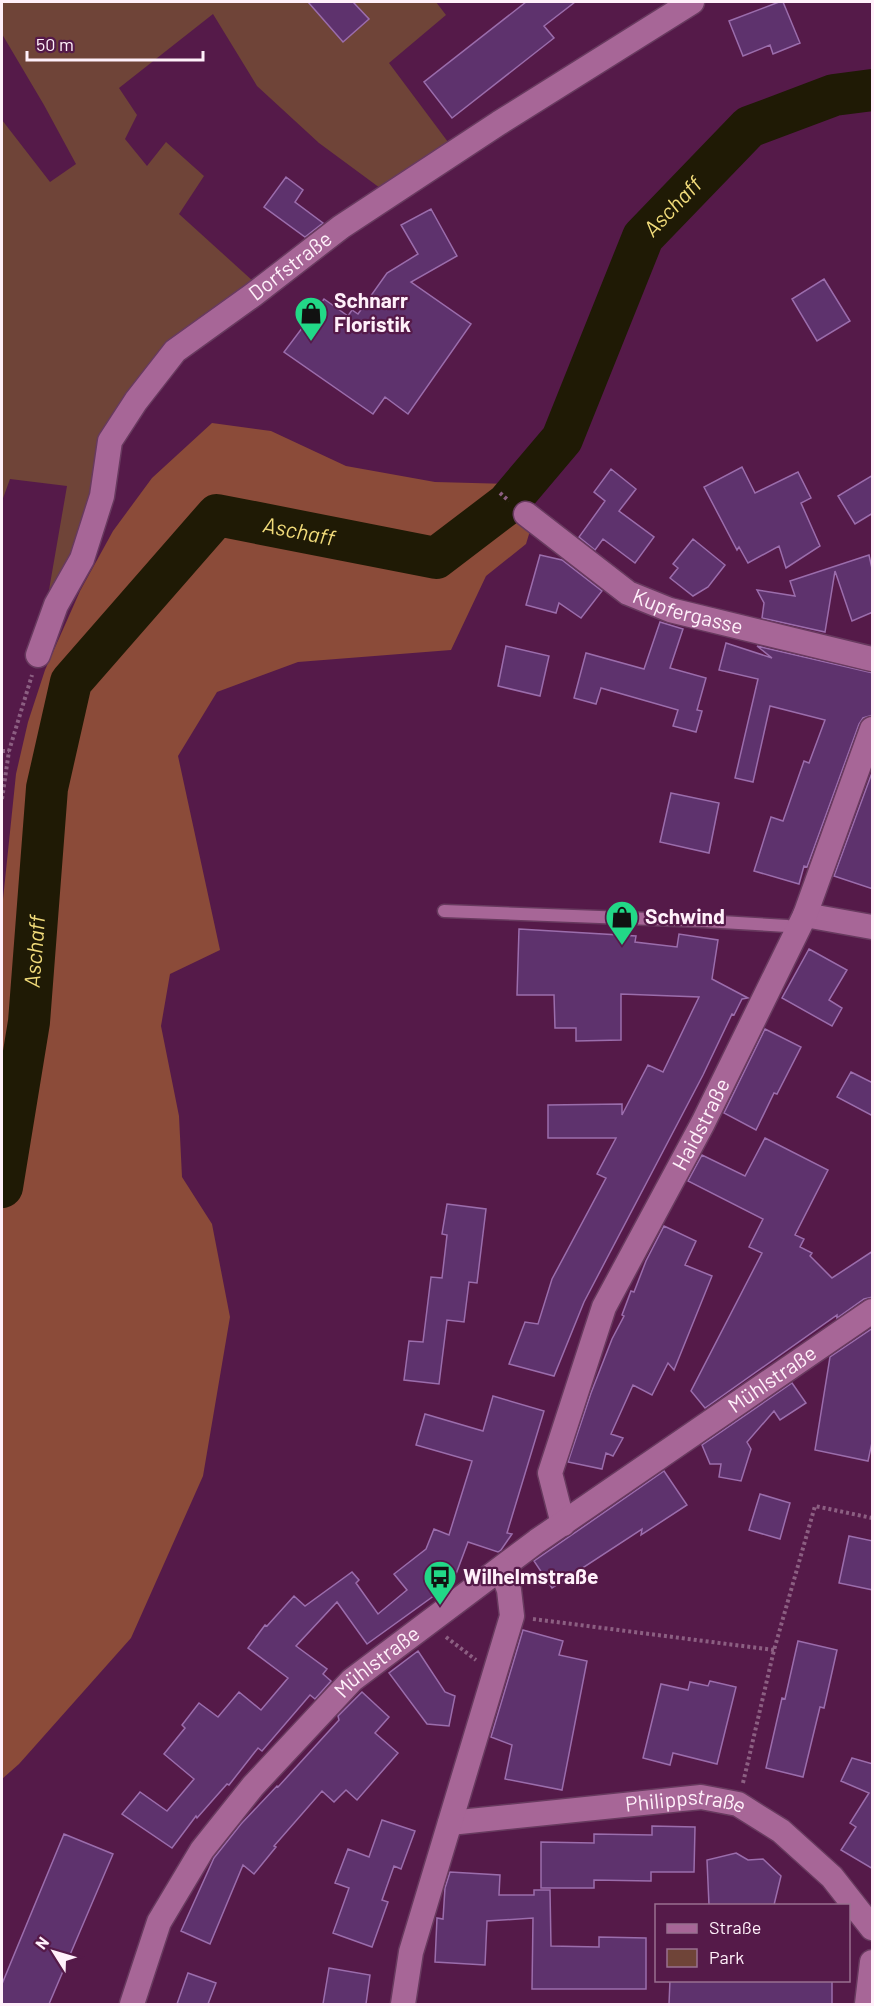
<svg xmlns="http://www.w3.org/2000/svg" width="874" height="2006" viewBox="0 0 874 2006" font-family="Barlow,sans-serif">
<rect width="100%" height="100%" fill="#551a49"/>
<path fill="#6f4438" d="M2,2h434l10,13 -57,48 59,79 -68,46 -61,-45 -62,-57 -44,-72 -94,74 18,27 -12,24 22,27 19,-24 38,34 -25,38 75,68 -85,64 -76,149 -20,59 -24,36 18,-104 -57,-7 -8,22v-381l48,62 26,-18 -32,-59 -42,-71z"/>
<path fill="#8b4b39" d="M212,423l59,8 75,35 89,16 77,2 24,27 -10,33 -40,32 -35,74 -153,12 -81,30 -39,64 42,194 -50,24 -9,52 18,90 3,61 30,47 18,93 -27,159 -72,162 -112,126 -17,15v-870l14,-135 12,-52 17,-52 35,-79 33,-60 39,-53z"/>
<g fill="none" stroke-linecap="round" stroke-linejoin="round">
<path stroke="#1f1a05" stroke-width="42" id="s1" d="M2,1187l27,-165 18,-234 24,-106 146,-167 219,43 71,-54 55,-65 81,-202 106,-110 85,-32 38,-5"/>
</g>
<path fill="#5e326d" stroke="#9b6dac" stroke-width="1.5" d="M308,2h45l16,17 -26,23z
M526,2h49l-31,24 10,12 -102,80 -28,-36z
M779,2h4l17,41 -27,11 -3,-9 -27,11 -14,-35z
M286,177l17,13 -8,12 28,21 -18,14 -41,-30z
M431,209l26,47 -46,26 60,42 -63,90 -23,-17 -12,17 -89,-62 40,-53 24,17 4,-6 6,4 29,-41 31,-19 -17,-29z
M824,279l26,42 -33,20 -25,-42z
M742,467l13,26 43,-21 13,26 -10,5 19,43 -34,22 -7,-22 -31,17 -9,-16 -2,3 -33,-63z
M611,469l25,20 -17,22 35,26 -19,26 -32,-24 -8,11 -16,-13 26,-36 -11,-9z
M873,475v38l-18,11 -17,-28z
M693,539l32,26 -17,22 -15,9 -23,-18 8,-10 -5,-4z
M540,555l22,5 40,31 -21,27 -22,-15 -3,10 -30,-8z
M869,555l4,18v39l-21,9 -17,-50 -10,61 -63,-14 2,-15 -7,-13 38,6 -5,-15z
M660,622l23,7 -13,39 36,10 -9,32 5,1 -6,21 -23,-6 5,-16 -77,-22 -5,16 -22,-6 12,-45 58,16z
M726,643l46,15 -15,-12 116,27v42l-10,3 -4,6 -52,143 -3,-1 -5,18 -45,-13 17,-54 12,4 21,-60 5,2 16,-43 -55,-14 -17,76 -18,-4 23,-99 -39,-9z
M506,646l43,10 -9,40 -42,-10z
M873,770v119l-39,-13z
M671,793l48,10 -10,50 -49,-11z
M519,929l117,7 -1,6 42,5 2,-13 39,6 -6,39 36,19 -6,1 -8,16 -2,-1 -29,61 -119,227 -30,74 -45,-12 16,-42 13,2 14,-45 54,-101 -9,-4 19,-36h-68v-33l74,-1v11l26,-50 15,7 36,-75 -78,-3v46l-45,1v-13h-21l-1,-33h-37z
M809,949l38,21 -18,30 13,8 -10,18 -50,-28z
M765,1029l36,18 -24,47 -3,-1 -18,37 -32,-17z
M851,1072l22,11v33l-36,-19z
M765,1138l63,32 -33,65 9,4 -4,8 12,6 -2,3 22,22 41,-27v46l-9,2 -27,19v-3l-132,93 -14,-17 71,-138 -13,-6 14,-28 -75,-38 14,-26 43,21z
M447,1204l39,5 -9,74 -8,-1 -5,40 -17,-2 -8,64 -35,-4 5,-39 14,1 8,-65 11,1 5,-43 -5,-1z
M664,1226l32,15 -11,24 27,11 -38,94 -6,-7 -16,32 -19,-10 -22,49 12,4 -10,18 -7,-3 -4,16 -34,-7 23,-69 21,-54 12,-23 -2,-1 9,-24 3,1 12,-31z
M873,1328v110l-5,23 -53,-11 15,-93z
M792,1383l14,20 -26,17 -6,-9 -27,31 4,7 -10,32 -22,-4 2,-13h-11l-8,-19z
M493,1396l51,15 -37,122 5,1 -11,16 -3,2 -30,-10 -15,40 -86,62 -30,-42 -41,44 31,23 -4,5 8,7 -16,18 -5,-4 -48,56 -4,-3 -29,37 -2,-1 -30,34 -1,-2 -24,32 -50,-34 18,-22 27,19 27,-32 -30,-25 21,-26 -3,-3 17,-22 19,14 21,-25 22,18 27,-32 -40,-30 17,-23 2,1 27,-30 11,10 47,-34 7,8 -3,3 22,31 29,-24 -13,-16 32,-25 8,-20 15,6 23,-74 -56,-16 9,-31 58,17z
M664,1471l23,34 -46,30 1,-6 -90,59 -18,-27z
M760,1494l30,9 -10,36 -31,-9z
M849,1536l24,5v49l-34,-7z
M523,1630l40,11 -4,14 28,6 -25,129 -57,-11 7,-34 -21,-8z
M798,1641l39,9 -13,58 -4,-1 -17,70 -37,-9 16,-70 3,1z
M418,1651l27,41 10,4 -6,30 -22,-2 -38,-51z
M710,1681l26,6 -19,77 -44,-11 -3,12 -27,-7 18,-74 27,6 2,-8 18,4z
M362,1692l27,25 -14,16 23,20 -41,47 -11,-10 -12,12 -12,-11 -48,55 2,1 -22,27 -11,-9 -33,79 -29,-13 33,-73 27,-34 36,-38 1,1 61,-67 -1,-4z
M852,1758l21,6v105l-32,-19 15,-23 -6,-4 19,-30 -28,-12z
M382,1820l33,11 -14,38 -7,-3 -12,34 6,2 -16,45 -39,-14 16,-45 -14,-5 13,-34 21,8z
M652,1826l43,1 -1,45h-43v9l-57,-1v8h-53v-46l53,1v-9l58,1z
M64,1834l49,20 -64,150h-47v-20z
M736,1853l12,7 15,-1 18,17 -7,29h-65l-2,-45z
M450,1872l50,3 -1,20h35v-5h16l1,56 48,1v-10l47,1v51h-114l1,-71 -46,3 -2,44 -50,-3 2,-44 6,1 2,-31z
M329,1968l41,7 -4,29h-43z
M188,1973l28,10 -8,21h-31z
M670,1980h162v24h-163z"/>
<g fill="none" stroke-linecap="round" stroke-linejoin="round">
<defs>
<path id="lane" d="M444,911l260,10 83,5 8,9"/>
<g id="street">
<path id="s2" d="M526,514l102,79 42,17 202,49"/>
<path id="s3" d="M38,655l18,-50 26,-46 20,-63 8,-55 26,-40 39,-50 78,-56 88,-68 158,-104 193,-121"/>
<path d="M805,915l67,12"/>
<path id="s4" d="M563,1524l-13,-51 54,-166 99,-184 102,-208 67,-186"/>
<path id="s5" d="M450,1823l251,-26 37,7 43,27 51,46 40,51"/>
<path id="s6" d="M132,2004l27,-82 43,-72 51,-64 99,-106 185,-139 335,-230"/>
<path d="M403,2004l8,-52 101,-336 -3,-26 -8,-21"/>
<path d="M867,2004l5,-42"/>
</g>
</defs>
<use href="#lane" stroke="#683a5f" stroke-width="15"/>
<use href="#street" stroke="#683a5f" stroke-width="27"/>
<path stroke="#8c5f82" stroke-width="4" stroke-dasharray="3 3" stroke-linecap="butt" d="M500,493l9,8
M2,751h7
M2,799l7,-48 23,-76
M533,1619l241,31
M446,1637l30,23
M743,1783l31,-133 41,-144 57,12"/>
<use href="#lane" stroke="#a76697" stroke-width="12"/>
<use href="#street" stroke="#a76697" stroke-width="24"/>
</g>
<defs>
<symbol id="shop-pin" viewBox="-11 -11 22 30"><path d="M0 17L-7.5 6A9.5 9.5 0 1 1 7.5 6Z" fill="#22d887" stroke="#551a49"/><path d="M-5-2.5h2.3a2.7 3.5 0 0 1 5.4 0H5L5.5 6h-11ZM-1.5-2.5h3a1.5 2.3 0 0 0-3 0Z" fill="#111"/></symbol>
<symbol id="bus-pin" viewBox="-11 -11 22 30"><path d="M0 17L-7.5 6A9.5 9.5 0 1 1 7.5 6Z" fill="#22d887" stroke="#551a49"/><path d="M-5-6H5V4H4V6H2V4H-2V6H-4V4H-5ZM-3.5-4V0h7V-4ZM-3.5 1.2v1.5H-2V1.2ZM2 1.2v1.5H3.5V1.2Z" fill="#111"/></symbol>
</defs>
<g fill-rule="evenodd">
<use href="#shop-pin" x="292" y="294" width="38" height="52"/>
<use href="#shop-pin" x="603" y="898" width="38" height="52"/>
<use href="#bus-pin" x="421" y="1558" width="38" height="52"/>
</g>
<g text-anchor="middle" stroke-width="4.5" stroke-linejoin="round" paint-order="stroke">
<g font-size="21" fill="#fff0fa" stroke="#551a49">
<text dy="7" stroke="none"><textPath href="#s3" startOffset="482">Dorfstraße</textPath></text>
<text dy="7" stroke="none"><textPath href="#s2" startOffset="192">Kupfergasse</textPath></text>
<text dy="7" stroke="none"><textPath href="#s4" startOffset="434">Haidstraße</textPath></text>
<text dy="7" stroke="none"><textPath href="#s6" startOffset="914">Mühlstraße</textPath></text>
<text dy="7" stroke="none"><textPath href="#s6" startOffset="428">Mühlstraße</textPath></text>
<text dy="7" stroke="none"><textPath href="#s5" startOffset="237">Philippstraße</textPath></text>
</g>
<g font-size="21" font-weight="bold" fill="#fff0fa" stroke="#551a49" text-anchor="start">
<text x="334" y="308">Schnarr<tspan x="334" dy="24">Floristik</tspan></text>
<text x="645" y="924">Schwind</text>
<text x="463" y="1584">Wilhelmstraße</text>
</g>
<g font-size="22" font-style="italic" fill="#f1db7a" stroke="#551a49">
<text dy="8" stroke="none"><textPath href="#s1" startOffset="1390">Aschaff</textPath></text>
<text dy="8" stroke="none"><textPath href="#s1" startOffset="816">Aschaff</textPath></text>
<text dy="8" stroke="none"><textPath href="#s1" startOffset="238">Aschaff</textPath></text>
</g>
</g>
<rect width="874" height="2006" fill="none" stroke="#fff0fa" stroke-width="6"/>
<rect x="655" y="1904" width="195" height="78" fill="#551a49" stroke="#997090" stroke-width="1.5"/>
<rect x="667" y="1924" width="30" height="9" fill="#a76697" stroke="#997090" stroke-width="1.5"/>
<text x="709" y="1934" font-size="18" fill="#fff0fa">Straße</text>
<rect x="667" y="1949" width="30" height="18" fill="#6f4438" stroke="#997090" stroke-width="1.5"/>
<text x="709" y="1964" font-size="18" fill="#fff0fa">Park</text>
<g transform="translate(54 1952) rotate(307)" stroke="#551a49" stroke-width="4.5" paint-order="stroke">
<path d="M0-4.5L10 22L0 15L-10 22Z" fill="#fff0fa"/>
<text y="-9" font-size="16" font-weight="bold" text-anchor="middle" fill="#fff0fa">N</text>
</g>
<path d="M27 51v9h176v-9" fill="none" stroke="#fff0fa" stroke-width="3"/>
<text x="36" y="51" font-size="18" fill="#fff0fa" stroke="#551a49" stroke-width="4.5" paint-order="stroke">50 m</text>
</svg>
